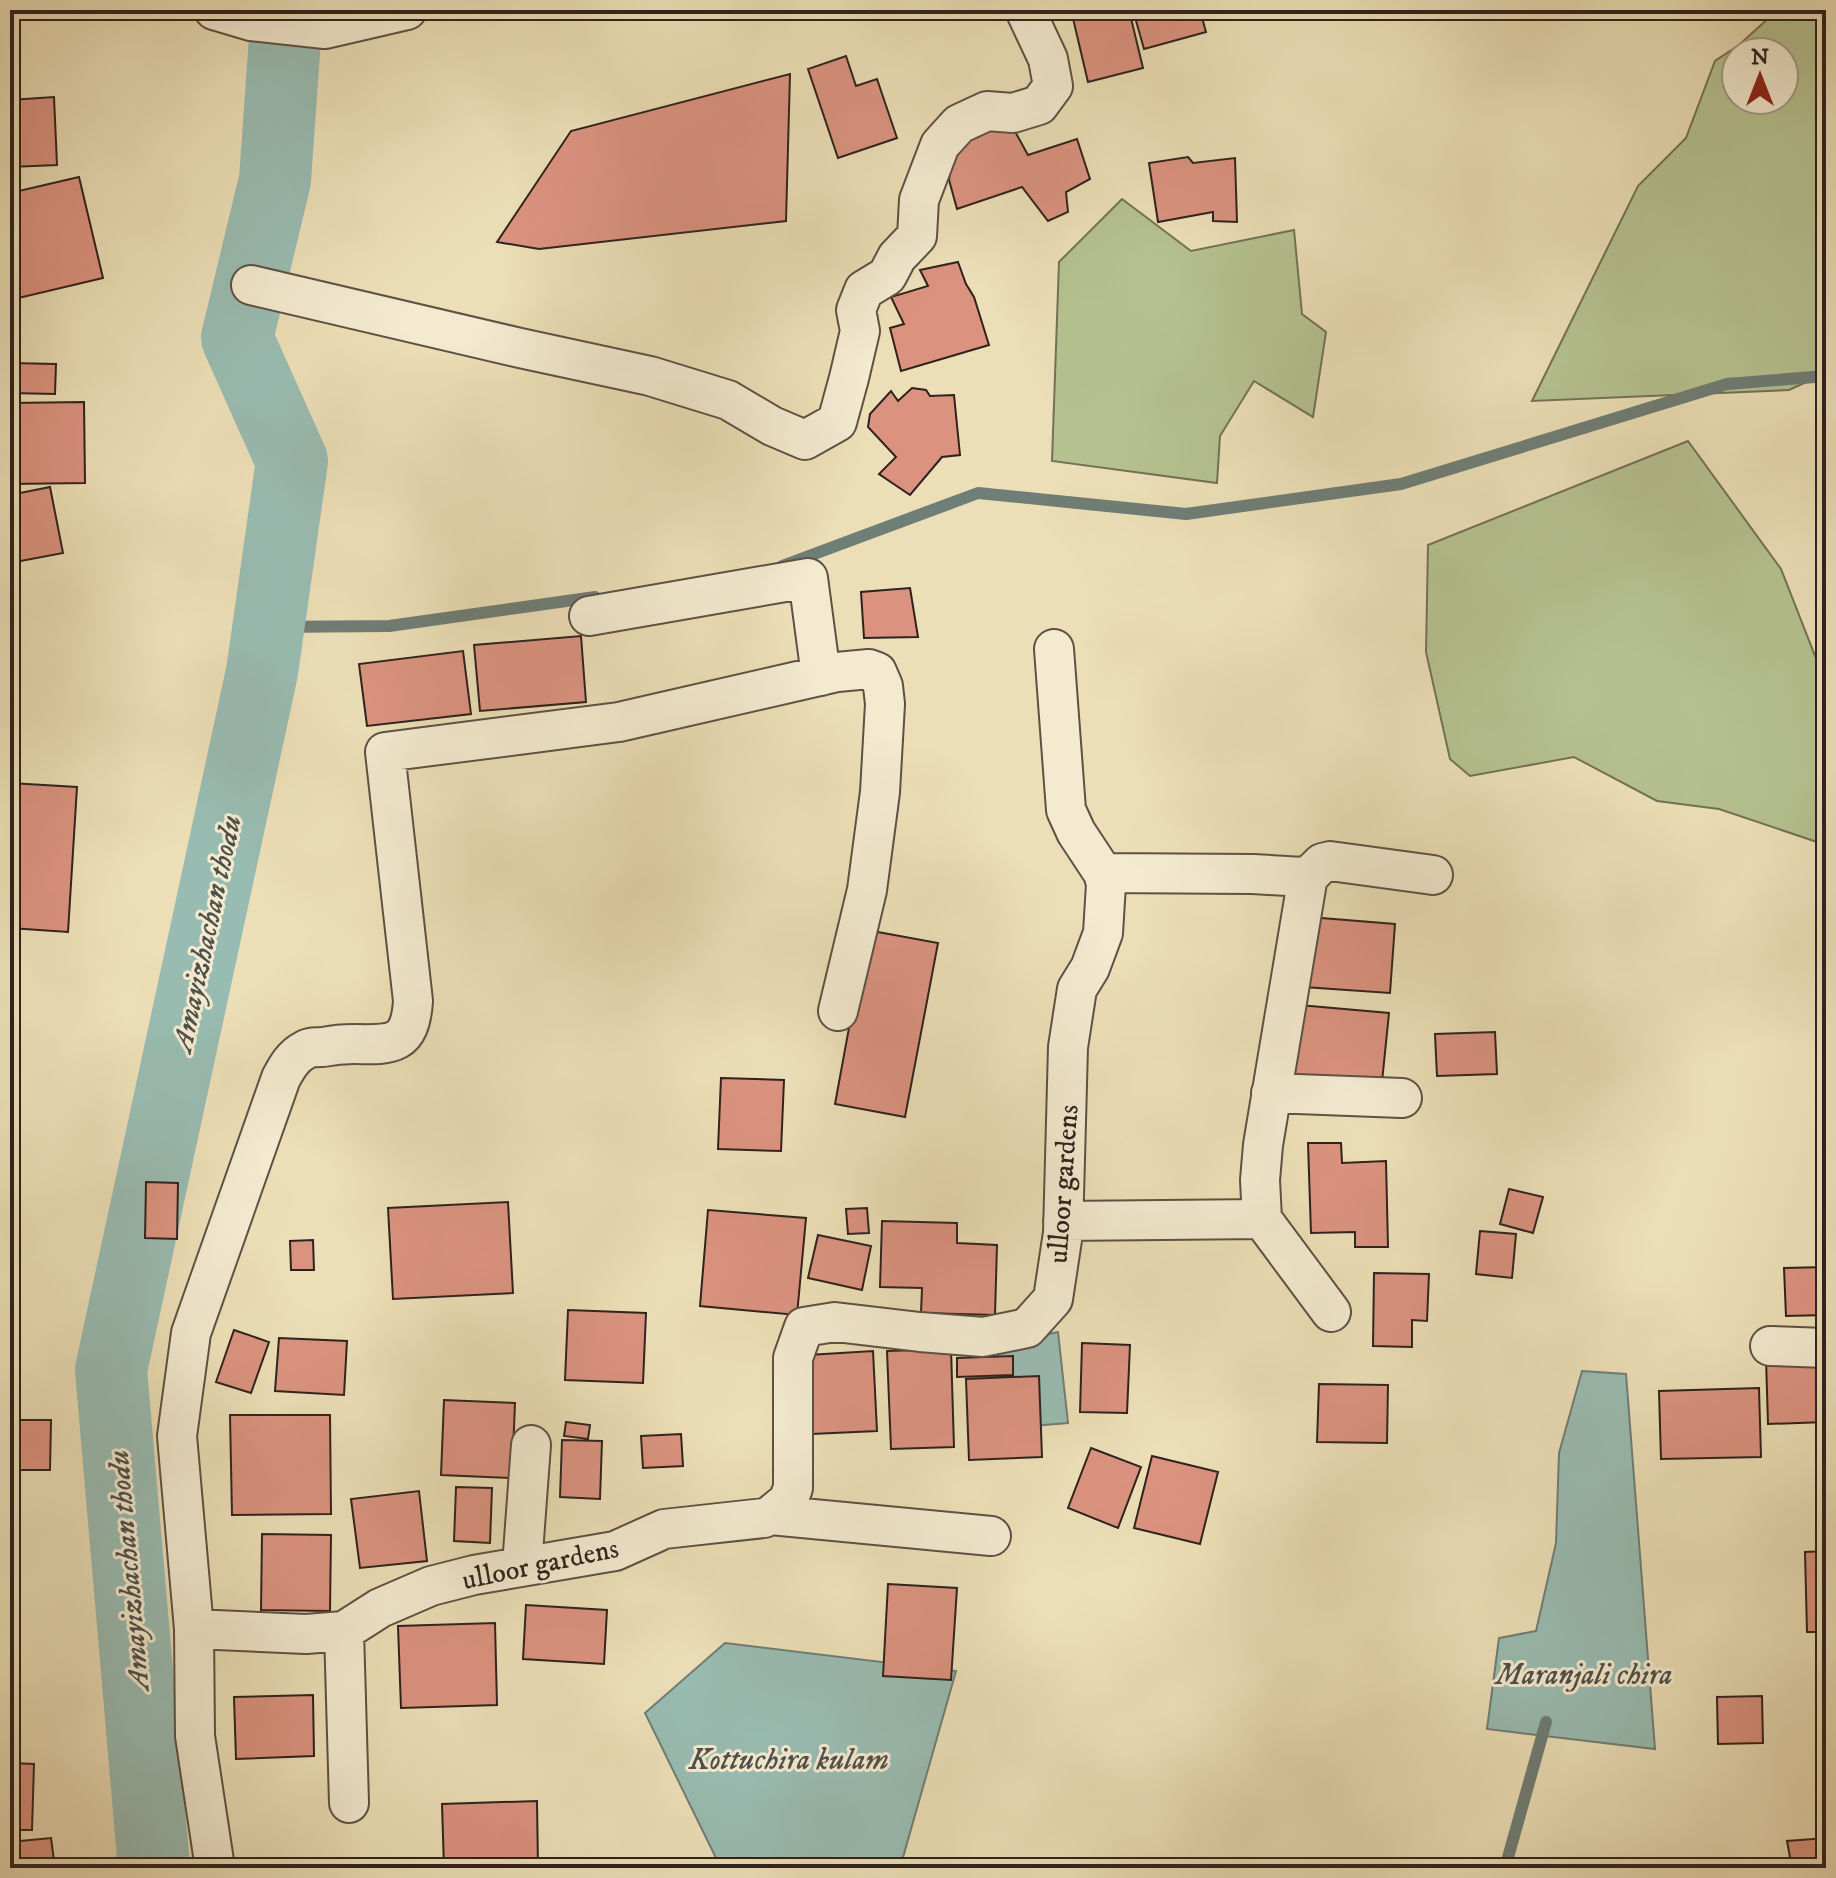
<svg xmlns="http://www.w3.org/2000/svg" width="1836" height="1878" viewBox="0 0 1836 1878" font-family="'IM FELL DW Pica',serif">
<rect width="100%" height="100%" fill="#ecdfb7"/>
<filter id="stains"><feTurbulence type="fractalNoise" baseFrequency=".0025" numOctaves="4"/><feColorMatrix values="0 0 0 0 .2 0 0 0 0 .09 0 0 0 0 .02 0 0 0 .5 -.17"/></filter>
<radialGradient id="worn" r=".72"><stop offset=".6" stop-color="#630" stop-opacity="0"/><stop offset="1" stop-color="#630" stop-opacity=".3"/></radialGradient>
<path fill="#b5c290" stroke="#727256" stroke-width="2" fill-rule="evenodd" d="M1772,15h33l21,10v348l-37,17 -257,11 106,-215 48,-48 29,-77 24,-16zM1736,52h48v48h-48z
M1122,199l69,52 103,-21 8,84 24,18 -13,85 -59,-36 -34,55 -3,47 -165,-22 7,-199z
M1688,441l93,128 45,115v151l-6,8 -101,-34 -62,-8 -83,-44 -104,19 -20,-17 -24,-107 2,-107z"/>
<path fill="#99bcb2" stroke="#6f7e76" stroke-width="2" d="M1058,1332l10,91 -60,5 -12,-83z
M1582,1371l44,3 29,375 -168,-20 12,-91 37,-7 20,-88 3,-90z
M725,1643l231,28 -56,197h-164l-19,-8 -72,-147z"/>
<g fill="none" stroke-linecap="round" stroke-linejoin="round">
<path stroke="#6f7e76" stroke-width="12" d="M782,566l196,-73 208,21 215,-30 326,-100 99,-8
M268,627l121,-1 206,-29
M1505,1868l41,-146"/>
<path stroke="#99bcb2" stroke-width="72" d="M154,1868l-43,-498 151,-698 30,-211 -55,-123 38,-158 12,-170"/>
</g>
<path fill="#db9380" stroke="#2f221d" stroke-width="2" d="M1071,10h58l14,58 -55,14z
M1133,10h67l6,22 -62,17z
M846,56l10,30 21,-7 20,59 -59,20 -30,-89z
M790,74l-4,147 -247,28 -42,-7 74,-111z
M54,97l3,68 -47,2v-67z
M994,113l18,13 16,29 49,-16 13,40 -24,13 2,20 -20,9 -26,-34 -65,22 -8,-29 4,-29z
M1188,157l5,6 42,-5 2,64 -24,-1v-9l-55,10 -9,-59z
M79,177l24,101 -93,22v-107z
M958,262l8,22 8,13 15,48 -88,26 -11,-43 14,-4 -13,-27 37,-11 -8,-16z
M10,363l46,1 -1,30 -45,-1z
M912,388l14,2 4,6 24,-1 6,60 -18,2 -32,38 -31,-21 17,-17 -28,-30 2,-13 21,-23 7,10z
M84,402l1,81 -75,1v-81z
M50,487l13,66 -53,10v-68z
M910,588l8,49 -54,1 -3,-46z
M581,636l5,66 -106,9 -6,-66z
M463,651l8,63 -104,12 -8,-62z
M10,783l67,4 -9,145 -58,-4z
M1309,917l86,7 -5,69 -86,-6z
M867,930l71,13 -33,174 -70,-13z
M1299,1005l90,8 -7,69 -90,-8z
M1495,1032l2,42 -60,2 -2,-42z
M721,1078l63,2 -3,71 -63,-2z
M1308,1143h33l1,20 44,-2 2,86h-33v-15l-44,1z
M146,1182l32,1 -1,56 -32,-1z
M1509,1189l34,8 -10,36 -33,-9z
M508,1202l5,91 -120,6 -5,-91z
M867,1208l2,25 -21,1 -2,-25z
M708,1210l98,8 -9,97 -97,-9z
M882,1221l75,2v20l40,2 -2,70 -74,-2 1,-25 -42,-1z
M1480,1231l36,3 -4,44 -36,-4z
M818,1235l53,11 -9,44 -54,-12z
M313,1240l1,30h-23l-1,-29z
M1826,1267v48l-40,1 -2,-48z
M1374,1273l55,1 -2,47 -15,-1v27l-39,-1z
M568,1310l78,3 -3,70 -78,-3z
M234,1330l35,12 -18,51 -35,-11z
M279,1338l68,3 -3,54 -69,-4z
M1082,1343l48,2 -3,68 -47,-1z
M951,1349l3,98 -63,2 -4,-98z
M873,1351l4,80 -65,3 -4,-79z
M1013,1356v19l-56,2v-19z
M1826,1357v65l-58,2 -2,-65z
M1039,1376l3,81 -73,3 -3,-81z
M1319,1384l69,1 -1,58 -70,-1z
M1759,1388l2,69 -100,2 -2,-68z
M444,1400l71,3 -3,75 -71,-3z
M230,1415h100l1,99 -99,1z
M10,1420h41l-1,50h-38v30h-2z
M566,1422l24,3 -2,14 -24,-3z
M681,1434l2,32 -40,2 -2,-32z
M562,1440l40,1 -2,58 -40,-2z
M1091,1448l50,19 -23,61 -50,-20z
M1152,1456l66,16 -18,72 -66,-16z
M456,1487l36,1 -2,55 -36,-2z
M419,1491l8,70 -67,7 -9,-69z
M262,1534l69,1 -1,76 -69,-1z
M1826,1551v81h-19l-2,-80z
M888,1584l69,4 -6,92 -68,-4z
M526,1605l81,5 -3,54 -81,-5z
M495,1623l2,82 -96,3 -3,-82z
M313,1695l1,61 -78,3 -2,-62z
M1762,1696l1,47 -45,1 -1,-47z
M10,1763l24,1 -2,66h-22z
M537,1801l1,67h-94l-2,-64z
M51,1838l4,30h-45v-26z
M1826,1838v30h-34l-5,-27z
M1712,1859l1,9h-88l-1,-3z"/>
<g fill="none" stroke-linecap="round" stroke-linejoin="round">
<defs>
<path id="street" d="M214,10l37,11 74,8 82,-19
M251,285l269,63 130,28 78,24 44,26 33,14 32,-18 12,-44 11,-47 -4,-21 8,-20 23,-14 10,-19 20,-21 2,-36 21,-55 19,-21 28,-13 26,2 26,-8 14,-19 -5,-27 -23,-49
M589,616l219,-38 13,98
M1103,873l150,1 50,3 9,-4 10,-10 8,-2 103,14
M1308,876l-45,269 -3,35 2,39 69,93
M1271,1093l131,5
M1063,1221l199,-2
M1770,1346l56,2
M771,1515l220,21
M522,1566l9,-121
M194,1629l-17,-193 14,-103 90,-255c6,-11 12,-22 24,-28 5,-3 12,-3 18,-3 10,-2 21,-3 31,-3 38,1 56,2 59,-43l-28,-249 234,-30 218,-50 32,-3 8,3 6,14 2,18 -5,88 -13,98 -29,121
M344,1631l5,172
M215,1868l-20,-132 -1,-107 112,5 38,-3 36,-23 51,-22 43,-11 141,-24 49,-22 100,-11 7,-3 17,-14 5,-13v-130l11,-31 31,-5 85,10 63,5 44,-9 26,-29 10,-66 5,-186 9,-58 13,-21 13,-35 3,-49 -3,-11 -27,-41 -10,-22 -12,-161"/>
</defs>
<use href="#street" stroke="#5e5144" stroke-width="42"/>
<use href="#street" stroke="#f3ead0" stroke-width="38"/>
</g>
<g text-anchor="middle" stroke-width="6" stroke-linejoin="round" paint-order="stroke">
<g font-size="28" fill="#2f221d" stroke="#f3ead0">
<text transform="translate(1062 1184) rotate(-86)" y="10">ulloor gardens</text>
<text transform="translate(540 1563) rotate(-12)" y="10">ulloor gardens</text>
</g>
<g font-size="30" font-style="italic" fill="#4f504a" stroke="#f3ead0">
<text transform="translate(206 933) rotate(-78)" y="10">Amayizhachan thodu</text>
<text transform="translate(128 1570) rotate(-95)" y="10">Amayizhachan thodu</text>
<text x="1584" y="1684">Maranjali chira</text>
<text x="789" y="1769">Kottuchira kulam</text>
</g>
</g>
<rect width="1836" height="1878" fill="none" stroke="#ecdfb7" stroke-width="40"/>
<rect x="12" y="12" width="1812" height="1854" fill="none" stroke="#2f221d" stroke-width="4"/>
<rect x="20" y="20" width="1796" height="1838" fill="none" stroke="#2f221d" stroke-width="2"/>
<g transform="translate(1760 76)"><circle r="38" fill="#f3ead0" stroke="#a59a88" stroke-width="2"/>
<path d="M0-6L14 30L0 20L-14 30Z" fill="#8f2418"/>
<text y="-12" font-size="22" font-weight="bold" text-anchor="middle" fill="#2f221d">N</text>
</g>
<rect width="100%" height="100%" filter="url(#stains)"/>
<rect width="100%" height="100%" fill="url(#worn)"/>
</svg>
